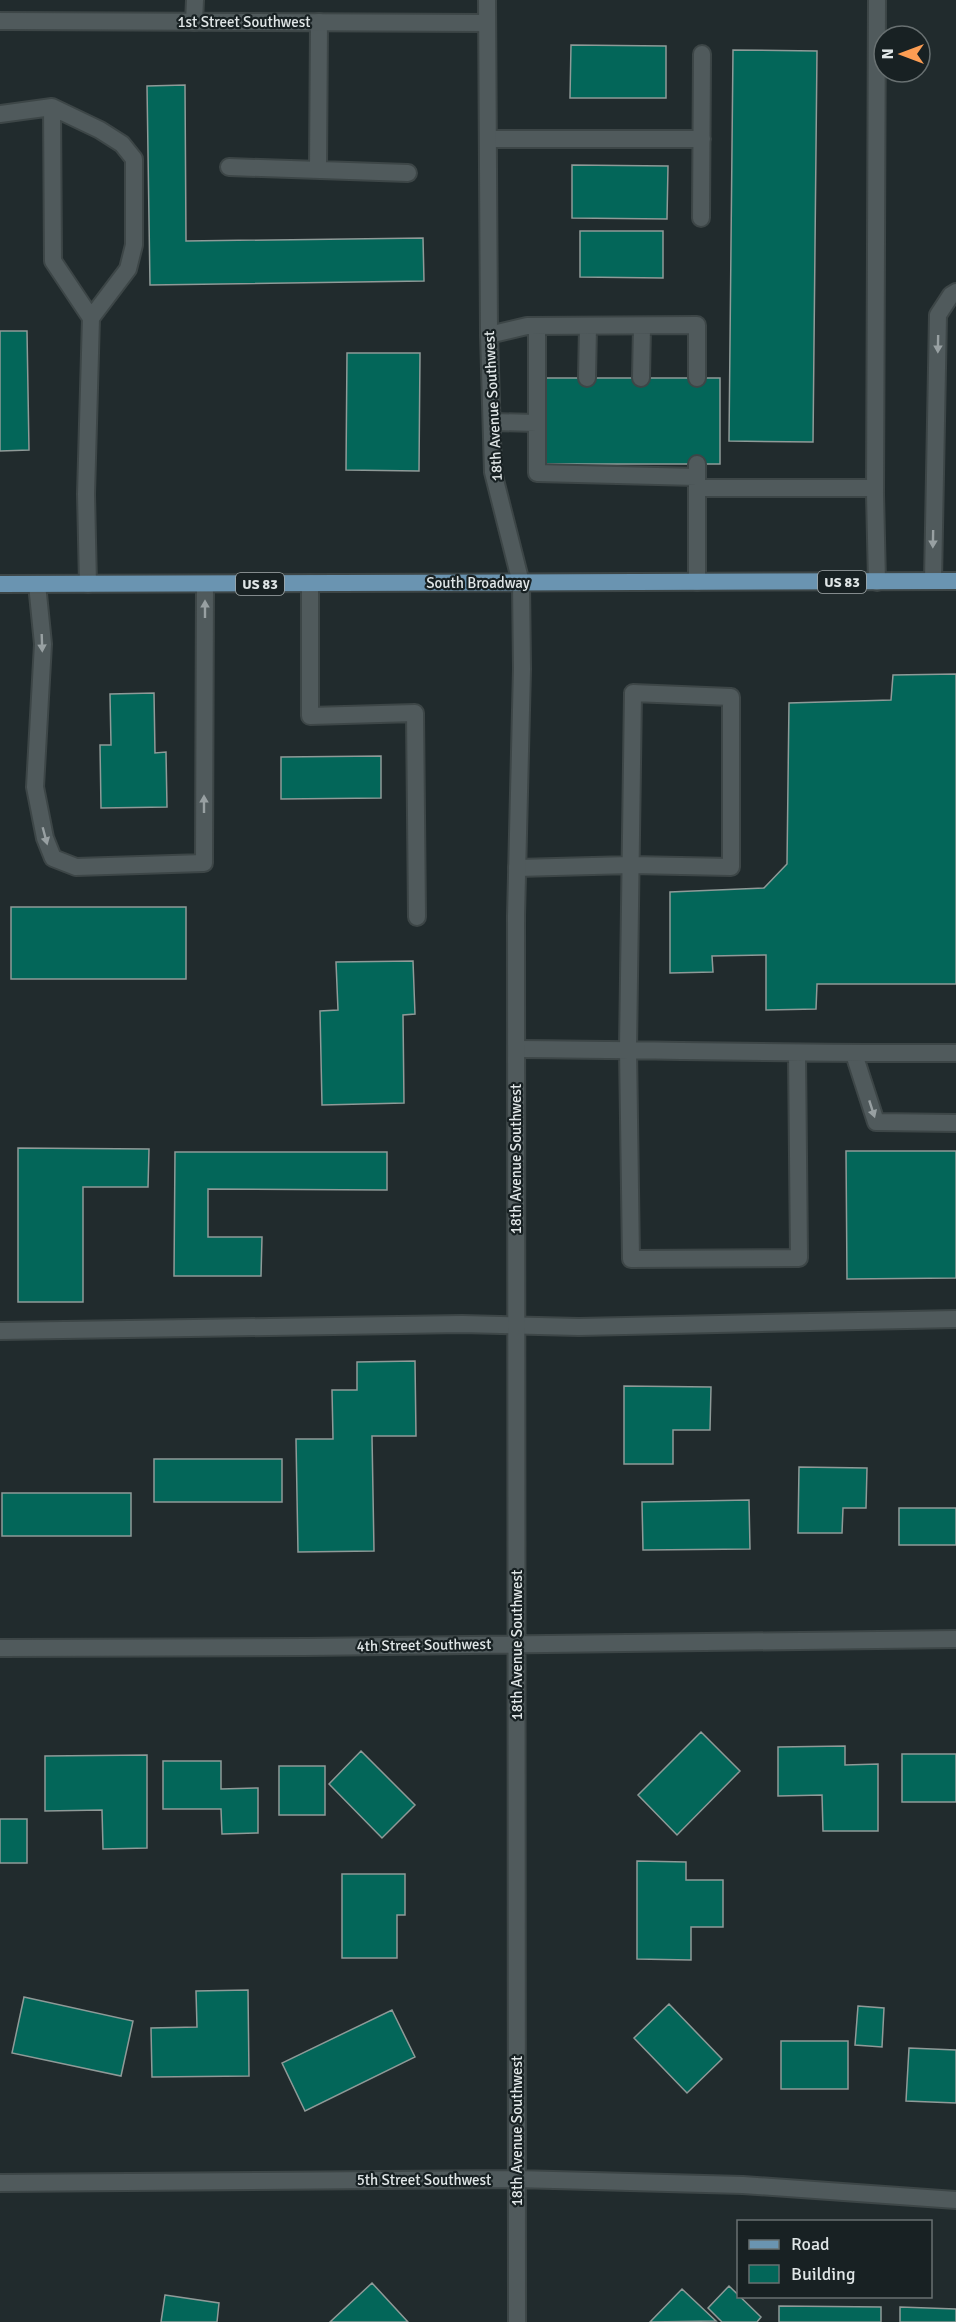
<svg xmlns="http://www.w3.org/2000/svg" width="956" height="2322" viewBox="0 0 956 2322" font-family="Signika,sans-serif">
<rect width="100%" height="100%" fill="#212b2d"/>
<path fill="#036659" stroke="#8f9a98" stroke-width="1.5" d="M571,45l95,1v52h-96z
M733,50l84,1 -4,391 -84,-1z
M185,85l1,156 237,-3 1,43 -274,4 -3,-199z
M572,165l96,1 -1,53 -95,-1z
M580,231h83v47l-83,-1z
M0,331h27l2,119 -29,1z
M347,353h73l-1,118 -73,-1z
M543,378h177v86h-177z
M956,674v310h-139l-1,25 -50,1v-55l-54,1 1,16 -43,1v-81l94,-4 23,-24 2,-161 102,-3 2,-25z
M154,693l1,60 11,-1 1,55 -66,1 -1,-63h11l-1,-51z
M381,756v42l-100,1v-42z
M11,907h175v72h-175z
M413,961l2,53 -12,1 1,88 -82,2 -2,-94 18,-1 -2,-48z
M18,1148l131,1 -1,38h-65v115h-65z
M846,1151h110v127l-109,1z
M175,1152h212v38l-179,-1v48h54l-1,39h-87z
M415,1361l1,75h-44l2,115 -76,1 -2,-113h37l-1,-49h25v-28z
M624,1386l87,1 -1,43h-37v34h-49z
M154,1459h128v43h-128z
M799,1467l68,1 -1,40h-23l-1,25h-44z
M2,1493h129v43h-129z
M749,1500l1,49 -107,1 -1,-48z
M899,1508h57v37h-57z
M701,1732l39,39 -63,64 -39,-40z
M845,1746v19l33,-1v67h-55l-1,-36 -44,1v-49z
M361,1751l54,54 -33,33 -53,-54z
M902,1754h54v48h-54z
M147,1755v93l-44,1 -1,-39 -57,1v-55z
M163,1761h58v28l37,-1v45l-36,1 -1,-25h-58z
M279,1766h46v49h-46z
M0,1819h27v44h-27z
M637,1861l49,1v18h37v47h-32v33l-54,-1z
M342,1874h63v41h-8v43h-55z
M248,1990l1,86 -97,1 -1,-49 46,-1 -1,-36z
M24,1997l109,24 -12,55 -109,-23z
M669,2004l53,55 -35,34 -53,-55z
M858,2006l26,2 -2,39 -27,-2z
M392,2010l23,47 -110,54 -23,-48z
M781,2041h67v48h-67z
M909,2048l47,2v53l-50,-2z
M372,2283l36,39h-78z
M729,2286l32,31 -4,5h-35l-14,-14z
M682,2289l34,32 -66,1z
M165,2295l54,8 -2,19h-56z
M779,2306l102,1v15h-102z
M900,2307l56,2v13h-56z"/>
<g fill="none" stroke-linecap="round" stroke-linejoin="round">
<defs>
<path id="service" d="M877,0l-2,494 2,88
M194,22l1,-22
M52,107l48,23 22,14 12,15v86l-6,24 -37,49
M0,114l52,-7 1,154 38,57 -5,176 2,90
M489,139h213
M229,167l179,6
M318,170l1,-148
M701,218l1,-164
M489,335l38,-9 170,-1v53
M587,378l1,-52
M641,378l1,-52
M493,422l44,1v-97
M537,423v50l160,4
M697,464v118
M697,488h178
M933,581l5,-266 13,-20 5,-3
M310,583v133l105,-3 2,204
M37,584l6,60 -8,143 10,51 8,20 23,9 128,-4 1,-279
M517,868l114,-3 100,2v-170l-98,-4 -5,356 3,210 168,-1 -2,-204
M517,1049c146,1 293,5 439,4
M854,1054l22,68 80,1
M0,1331l462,-7 117,3 377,-8"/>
<path id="minor" d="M487,0l2,335 4,137 28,111 1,86 -6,247 1,1406
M0,21l487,2
M0,1648l306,-1 650,-8
M0,2183l516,-4 227,6 213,15"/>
<path id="primary" d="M0,584l956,-3"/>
</defs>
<use href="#service" stroke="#3d4647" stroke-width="20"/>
<use href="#minor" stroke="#3d4647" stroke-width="20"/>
<use href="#primary" stroke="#3d4647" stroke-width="20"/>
<use href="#service" stroke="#505a5c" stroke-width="16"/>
<use href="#minor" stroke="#505a5c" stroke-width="16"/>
<use href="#primary" stroke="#6a94b1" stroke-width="16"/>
</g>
<defs><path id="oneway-solid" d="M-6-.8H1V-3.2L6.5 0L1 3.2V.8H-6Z" transform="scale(1.5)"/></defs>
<g fill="#98a0a2">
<use href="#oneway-solid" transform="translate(938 344) rotate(91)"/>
<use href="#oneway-solid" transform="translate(933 539) rotate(91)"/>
<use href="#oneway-solid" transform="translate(205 609) rotate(-90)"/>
<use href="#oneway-solid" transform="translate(42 643) rotate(88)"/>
<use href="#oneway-solid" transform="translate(204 804) rotate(-90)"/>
<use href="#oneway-solid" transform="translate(45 836) rotate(75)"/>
<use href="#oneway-solid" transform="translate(872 1109) rotate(72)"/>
</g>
<g text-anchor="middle" stroke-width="4.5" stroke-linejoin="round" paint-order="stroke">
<g fill="#182123" stroke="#a4abac" stroke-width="1.5">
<rect x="818" y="571" width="48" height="22" rx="4.5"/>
<rect x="236" y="573" width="48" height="22" rx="4.5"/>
</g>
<g font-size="14" font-weight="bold" fill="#e0e6e7">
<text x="842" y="587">US 83</text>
<text x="260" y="589">US 83</text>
</g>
<g font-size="15" fill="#e0e6e7" stroke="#182123">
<text x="244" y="27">1st Street Southwest</text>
<text transform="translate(493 406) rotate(-93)" y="5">18th Avenue Southwest</text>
<text x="478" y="588">South Broadway</text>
<text transform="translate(516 1159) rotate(-90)" y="5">18th Avenue Southwest</text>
<text transform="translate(424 1645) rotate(-1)" y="5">4th Street Southwest</text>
<text transform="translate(517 1645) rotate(-90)" y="5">18th Avenue Southwest</text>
<text transform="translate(517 2131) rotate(-90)" y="5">18th Avenue Southwest</text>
<text x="424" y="2185">5th Street Southwest</text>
</g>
</g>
<rect x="737" y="2220" width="195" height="78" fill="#182123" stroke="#687071" stroke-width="1.5"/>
<rect x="749" y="2240" width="30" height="9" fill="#6a94b1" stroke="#687071" stroke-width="1.5"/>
<text x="791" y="2250" font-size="18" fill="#e0e6e7">Road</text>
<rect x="749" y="2265" width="30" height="18" fill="#036659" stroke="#687071" stroke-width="1.5"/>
<text x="791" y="2280" font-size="18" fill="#e0e6e7">Building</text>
<g transform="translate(902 54) rotate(270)"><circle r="28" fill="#182123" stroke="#687071" stroke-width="1.5"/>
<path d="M0-4.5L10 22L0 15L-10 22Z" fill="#fc9d53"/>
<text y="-9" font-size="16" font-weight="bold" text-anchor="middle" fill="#e0e6e7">N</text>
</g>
</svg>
